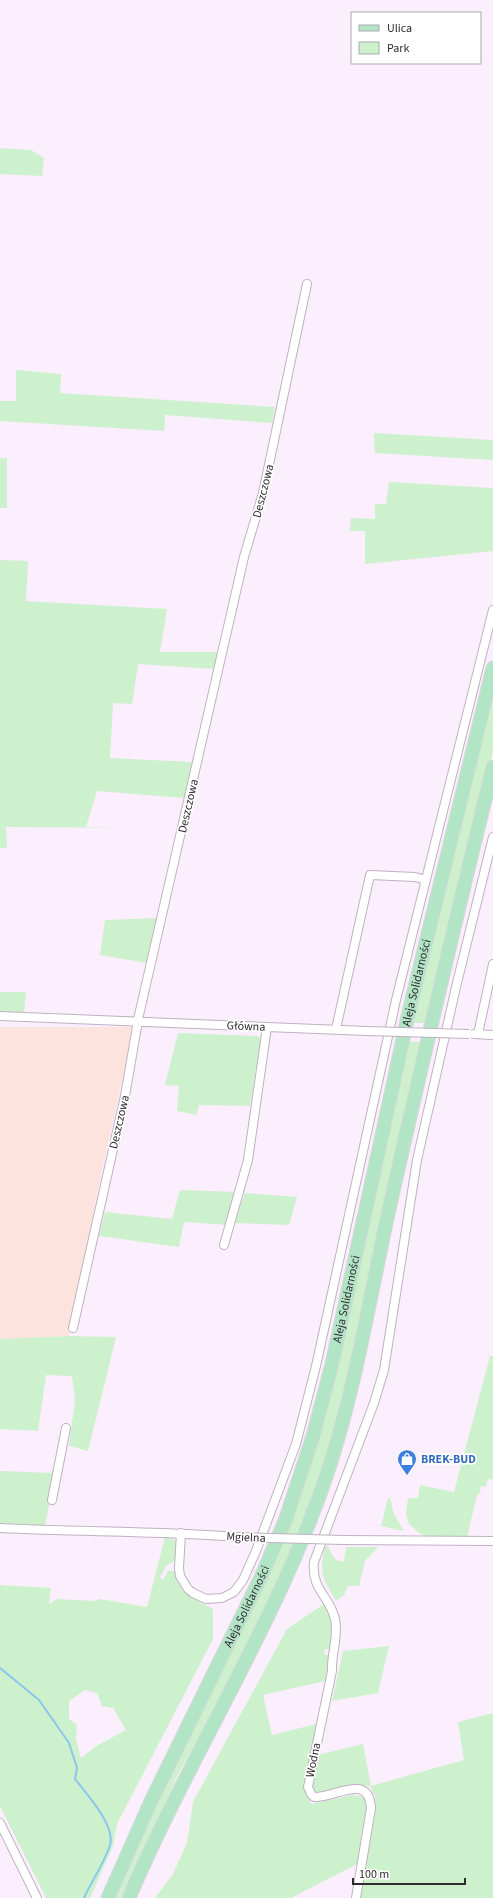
<svg xmlns="http://www.w3.org/2000/svg" width="493" height="1898" viewBox="0 0 493 1898" font-family="'Source Sans 3',sans-serif">
<rect width="100%" height="100%" fill="#fbeefd"/>
<path fill="#fde3dd" d="M0,1027h134l-37,166 -28,143 -69,3z"/>
<path fill="#cdf1cd" fill-rule="evenodd" d="M0,148l31,2 13,8 -2,18 -42,-2z
M16,370l45,4 -1,19 215,14 -3,16 -107,-8 -1,16 -164,-10v-20h16z
M374,433l119,7v20l-118,-7z
M0,458h7v50h-7z
M389,482l104,6v63l-128,13v-33h-15l1,-13 24,1v-15h11z
M0,560l28,1 -2,40 141,8 -7,43h58l-3,17 -77,-5 -6,40 -19,-1 -3,55 82,4 -8,36 -87,-7 -11,36 46,1 -126,-1 1,21h-7z
M493,686v65l-67,272h-15z
M157,918l-10,45 -47,-8 5,-35z
M0,992h26l-2,21 -24,-1z
M178,1033l80,3 3,3 -11,67 -51,-1 -3,10 -19,-4 2,-25 -14,-1z
M406,1041l16,1 -90,405 -55,142 -55,109 -43,74 -58,126h-8l47,-102 122,-252z
M180,1190l57,2 -10,33 -43,-3 -5,25 -80,-11 6,-24 67,7z
M245,1193l52,4 -8,28 -55,-2z
M69,1336l47,1 -28,114 -19,-5 6,-47 -3,-23 -26,-1 -8,56 -38,-2v-90z
M490,1356h3v124l-5,-1 -2,8 -5,-1 -2,9h-2l-10,42h-40l-8,-4 -10,-9 -3,-10 2,-16h10l2,-13 34,7z
M0,1471l55,2 -10,54 -45,-1z
M388,1498h2l4,16 10,17 -23,-5z
M165,1537l12,4 -2,20 -8,4 -7,12 3,3 5,-9h7c6,25 18,26 38,38v30l-96,185 -4,22 -23,52h-44l-46,-92v-221l51,3 -2,16 8,-5 37,2 5,-2 48,8zM85,1690l12,3 5,13 11,2 13,22 -28,15 -17,13 -5,-19 1,-14 -8,-6v-18z
M325,1546h3c3,8 7,17 16,15l2,-14h32l-13,14 -6,25h-11l-4,9 -8,6c-14,-24 -17,-27 -11,-55z
M324,1604c9,16 9,27 6,45h-5l-1,5 5,1 -4,26 -62,14 9,40 44,-11 -10,64 5,16 41,-9 13,2 4,5 -10,61 -68,35h-136l18,-24 14,-31 6,-41 94,-173z
M389,1646l-11,47 -46,8 11,-50z
M493,1713v185h-133l16,-90 -1,-12 -5,-10h-8l-41,10 -9,-5 -1,-3 6,-33 46,-11 8,42 93,-26 -6,-38z"/>
<g fill="none" stroke-linecap="round" stroke-linejoin="round">
<path stroke="#8ac6ed" stroke-width="2" d="M0,1668l39,32 30,43 8,25 -2,11c11,14 41,47 35,66 -5,17 -19,37 -26,53"/>
<defs>
<path id="minor" d="M0,1016l367,15
M336,1029l34,-154 45,2 11,3
M474,1034l19,1
M478,1034l15,-70
M224,1245l24,-85 19,-133
M73,1328l52,-232 14,-81 105,-458 19,-64 44,-209
M52,1500l14,-72
M0,1528c79,4 158,3 238,9
M181,1533l-2,35 1,8 8,13 5,4 13,6 16,-1 12,-6 9,-12 13,-29 40,-107 20,-78 80,-366 97,-390
M343,1540l150,1
M0,1823l37,75
M356,1898l15,-90c-2,-36 -36,-10 -57,-11l-3,-3 -3,-7 24,-116c-1,-17 7,-35 3,-52 -5,-23 -24,-29 -21,-57l60,-159 10,-33 33,-210 39,-173 37,-150"/>
<g id="primary">
<path id="s1" d="M108,1898l44,-99 110,-224 23,-54 28,-85 19,-72 76,-348 85,-348"/>
<path d="M129,1898c61,-144 148,-275 198,-424 29,-87 43,-179 63,-269 33,-146 67,-292 103,-438"/>
</g>
</defs>
<use href="#minor" stroke="#c0b1c2" stroke-width="10"/>
<use href="#primary" stroke="#dad9da" stroke-width="15"/>
<use href="#minor" stroke="#fff" stroke-width="8"/>
<use href="#primary" stroke="#b2e5c6" stroke-width="13"/>
<defs>
<path id="minor-bridge" d="M367,1031l102,3
M238,1537l105,3"/>
</defs>
<use href="#minor-bridge" stroke="#c0b1c2" stroke-width="10" stroke-linecap="butt"/>
<use href="#minor-bridge" stroke="#fff" stroke-width="8"/>
</g>
<defs>
<symbol id="shop-pin" viewBox="-11 -11 22 30"><path d="M0 17L-7.5 6A9.5 9.5 0 1 1 7.5 6Z" fill="#3f7fe0" stroke="#fff"/><path d="M-5-2.5h2.3a2.7 3.5 0 0 1 5.4 0H5L5.5 6h-11ZM-1.5-2.5h3a1.5 2.3 0 0 0-3 0Z" fill="#fff"/></symbol>
</defs>
<g fill-rule="evenodd">
<use href="#shop-pin" x="396" y="1448" width="22" height="30"/>
</g>
<g text-anchor="middle" stroke-width="3.5" stroke-linejoin="round" paint-order="stroke">
<g font-size="12" fill="#302a31" stroke="#fff">
<text transform="translate(263 491) rotate(-76)" y="4">Deszczowa</text>
<text transform="translate(188 806) rotate(-77)" y="4">Deszczowa</text>
<text dy="4" stroke="none"><textPath href="#s1" startOffset="971">Aleja Solidarności</textPath></text>
<text transform="translate(246 1026) rotate(2)" y="4">Główna</text>
<text transform="translate(119 1122) rotate(-77)" y="4">Deszczowa</text>
<text dy="4" stroke="none"><textPath href="#s1" startOffset="647">Aleja Solidarności</textPath></text>
<text transform="translate(246 1537) rotate(3)" y="4">Mgielna</text>
<text dy="4" stroke="none"><textPath href="#s1" startOffset="323">Aleja Solidarności</textPath></text>
<text transform="translate(313 1760) rotate(-79)" y="4">Wodna</text>
</g>
<g font-size="12" font-weight="bold" fill="#366cbe" stroke="#fff" text-anchor="start">
<text x="421" y="1463">BREK-BUD</text>
</g>
</g>
<rect x="351" y="12" width="130" height="52" fill="#ffffff" stroke="#acaaad"/>
<rect x="359" y="25" width="20" height="6" fill="#b2e5c6" stroke="#acaaad"/>
<text x="387" y="32" font-size="12" fill="#302a31">Ulica</text>
<rect x="359" y="42" width="20" height="12" fill="#cdf1cd" stroke="#acaaad"/>
<text x="387" y="52" font-size="12" fill="#302a31">Park</text>
<path d="M353 1878v6h112v-6" fill="none" stroke="#302a31" stroke-width="2"/>
<text x="359" y="1878" font-size="12" fill="#302a31" stroke="#ffffff" stroke-width="3" paint-order="stroke">100 m</text>
</svg>
